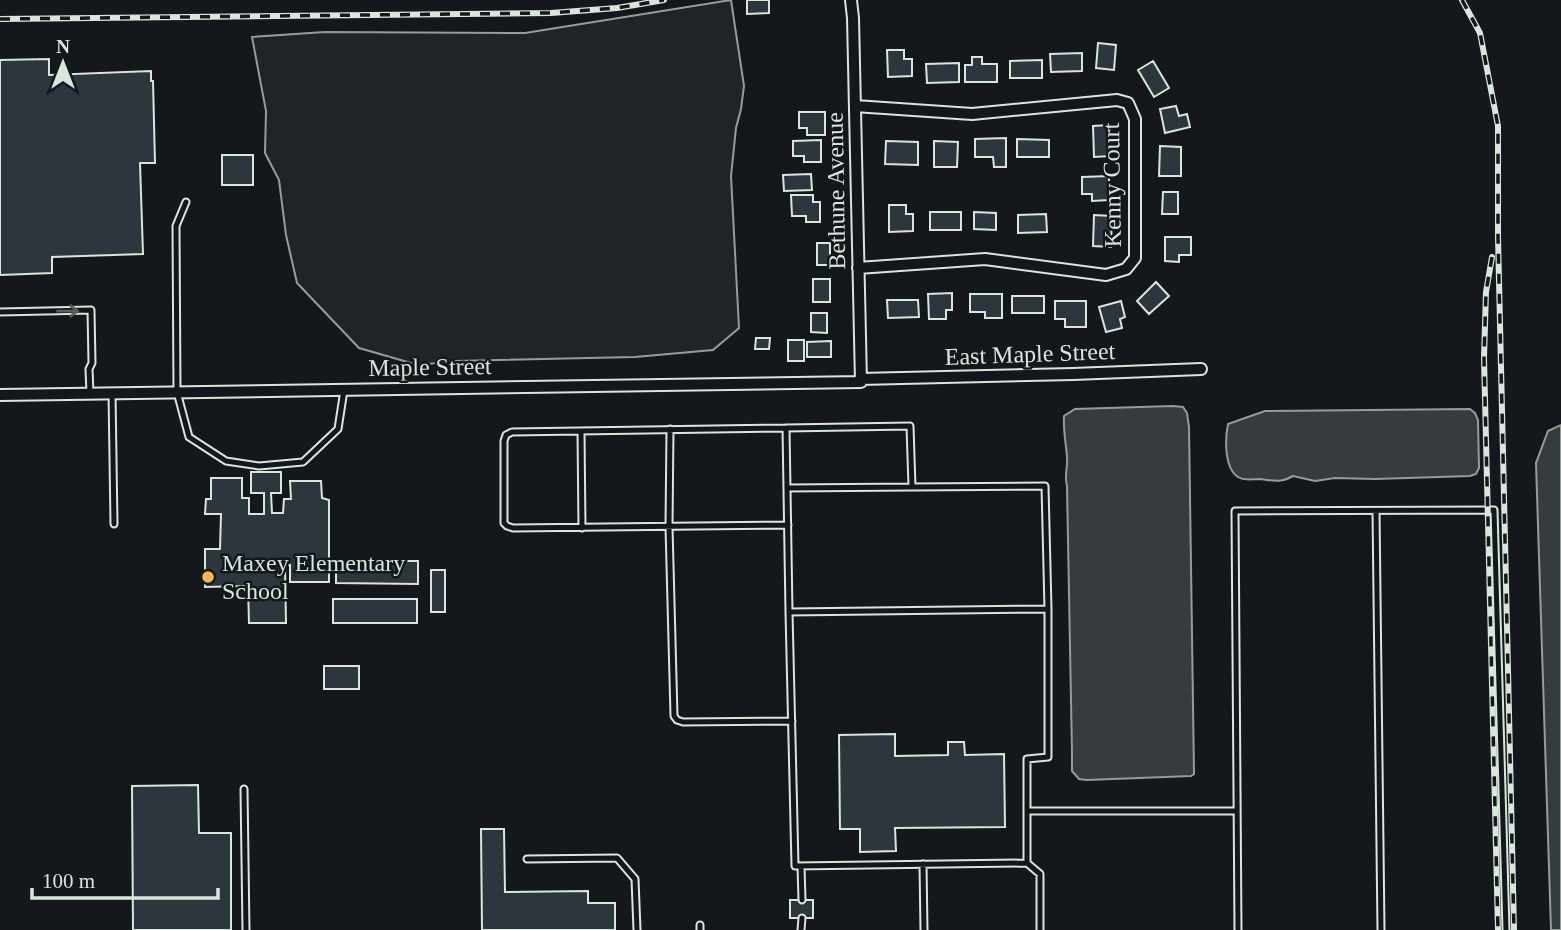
<svg xmlns="http://www.w3.org/2000/svg" width="1561" height="930" viewBox="0 0 1561 930" font-family="Georgia,serif">
<rect width="100%" height="100%" fill="#14181c"/>
<path fill="#202428" stroke="#939e99" stroke-width="2" d="M731,0l13,86 -3,23 -5,19 -5,48 8,152 -26,22 -78,7 -179,4 -38,4 -59,-17 -62,-65 -11,-48 -7,-55 -14,-27 1,-42 -14,-74 73,-5 200,1z"/>
<path fill="#363b3e" stroke="#939e99" stroke-width="2" d="M1173,406l10,1 4,6 2,14 5,347 -3,2 -104,4 -8,-1 -7,-8v-18l-5,-267c-3,-10 1,-19 0,-29 -1,-14 -4,-27 -3,-41l11,-7z
M1470,409l5,4 3,7 1,48 -3,6 -6,2 -95,3 -40,-1 -20,3 -22,-5c-13,7 -18,5 -33,3 -7,0 -16,2 -22,-2 -14,-9 -13,-38 -10,-53l37,-13z
M1561,425v505h-10l-15,-467 12,-32z"/>
<path fill="#2c363c" stroke="#d8e6dc" stroke-width="2" d="M747,0h22v13l-22,1z
M1098,43l18,2 -2,25 -18,-2z
M887,50h17v9h8v17l-24,1z
M1082,53v18l-31,1 -1,-18z
M972,57h10v7h15v18h-32v-17h7z
M49,59v16l102,-4v10h2l2,82h-15l3,91 -91,3v16l-52,2v-215z
M1042,60v18h-32v-17z
M1153,61l16,27 -15,9 -16,-27z
M959,63v19l-32,1 -1,-19z
M1176,106l3,10 8,-2 3,13 -25,6 -5,-24z
M799,112h26v23h-18v-7h-8z
M1110,125v31l-16,1 -1,-31z
M1006,138v29h-12l-1,-10h-18v-18z
M1017,139l32,1v17h-32z
M821,140v22h-17v-6h-11v-15z
M886,141l32,1v23l-33,-1z
M934,141l24,1 -1,25h-23z
M1160,146l21,1v29h-22z
M222,155h31v30h-31z
M811,174l1,16 -28,1 -1,-16z
M1109,176v24l-17,1v-7h-10v-17z
M1163,192h15v22h-16z
M791,195h22v7h7v20h-14v-6h-14z
M889,205h17v9h7v17l-24,1z
M930,212h31v18h-31z
M974,212l22,1v17l-22,-1z
M1046,214l1,18 -29,1v-18z
M1094,215l18,1 -1,31 -18,-1z
M1165,237h26v18h-12v7l-14,-1z
M817,243h13v22h-13z
M813,279h17v23h-17z
M1156,282l13,14 -20,18 -12,-13z
M952,293v17h-6v9h-17l-1,-25z
M970,294h32v24h-17v-6h-15z
M1012,296h32v17h-32z
M887,300h31l1,17 -31,1z
M1055,301h31v26h-21v-8h-10z
M1121,301l4,16 -5,2 2,9 -16,4 -7,-25z
M811,313h16v20l-16,-1z
M756,338h14l-1,11h-14z
M788,340h16v21h-16z
M831,341v16h-24v-15z
M251,472h30v21h-10l1,20h11l1,-14h7l-1,-18h31l1,17 7,2v82h-39v-17h-5l1,58h-37l-1,-37 -43,1v-38h15l1,-35h-16l1,-15h5v-21h31v20h7v16h15v-21h-13z
M336,561h82v23l-82,-1z
M431,570h14v42h-14z
M333,599h84v24h-84z
M324,666h35v23h-35z
M895,734v22l53,-1v-13h16l1,13 39,-1 1,73 -110,1 1,23 -36,1v-23h-20l-1,-94z
M198,785l1,48h32v97h-98l-1,-144z
M481,829h23l1,63 83,-1v12h27v27h-133z
M790,900h23v18h-23z"/>
<g fill="none" stroke-linecap="round" stroke-linejoin="round">
<defs>
<path id="service" d="M186,202l-10,24 1,166 12,45 37,24 33,5 44,-4 35,-33 6,-39
M0,312l91,-2 1,53 -3,6 1,24
M112,393l2,131
M786,428l-274,4 -6,3 -2,6v82l3,3 6,2 275,-3
M670,429l-1,98 5,189 3,4 6,2 109,-1
M581,431l1,97
M912,487l133,-1 3,123
M787,488l125,-1 -2,-61 -124,2 3,184
M1376,511l5,419
M1048,609v148l-21,2v104l-232,3 -6,-254z
M244,789l2,141
M1027,811h210
M527,859l90,-1 18,21 2,51
M1027,863l13,11v56
M923,864l1,66
M801,866l1,34
M700,925v5
M801,930l1,-12
M1238,930l-3,-419 259,-1 12,420"/>
<path id="minor" d="M855,106l117,8 145,-14 11,3 7,16v139l-9,11 -20,6 -121,-16 -127,9
M860,379l213,-5 128,-5
M0,395l861,-13 -8,-364 -2,-18"/>
</defs>
<use href="#service" stroke="#d8e6dc" stroke-width="9"/>
<use href="#minor" stroke="#d8e6dc" stroke-width="14"/>
<use href="#service" stroke="#14181c" stroke-width="5"/>
<use href="#minor" stroke="#14181c" stroke-width="10"/>
<defs>
<path id="rail" d="M1462,0l18,33 18,93v111l16,693
M0,19l551,-6 66,-5 47,-8
M1492,257l-6,35 -2,66 14,572"/>
</defs>
<use href="#rail" stroke="#d8e6dc" stroke-width="6"/>
<use href="#rail" stroke="#14181c" stroke-width="3.5" stroke-dasharray="10" stroke-linecap="butt"/>
</g>
<defs><path id="oneway-shaft" d="M-6 0H5M1.5-3L5.5 0L1.5 3" fill="none" stroke-width="1.6" stroke-linecap="round" stroke-linejoin="round" transform="scale(1.75)"/></defs>
<use stroke="#59605f" href="#oneway-shaft" transform="translate(68 311) rotate(-1)"/>
<circle fill="#ffb74d" stroke="#14181c" stroke-width="2.5" cx="208" cy="577" r="7"/>
<g text-anchor="middle" stroke-width="5" stroke-linejoin="round" paint-order="stroke">
<g font-size="24" fill="#d8e6dc" stroke="#14181c">
<text transform="translate(1112 185) rotate(-91)" y="8">Kenny Court</text>
<text transform="translate(836 191) rotate(-91)" y="8">Bethune Avenue</text>
<text transform="translate(1030 354) rotate(-2)" y="8">East Maple Street</text>
<text transform="translate(430 367) rotate(-1)" y="8">Maple Street</text>
</g>
<g font-size="24" fill="#d8e6dc" stroke="#14181c" text-anchor="start">
<text x="222" y="571">Maxey Elementary<tspan x="222" dy="28">School</tspan></text>
</g>
</g>
<g transform="translate(63 63)" stroke="#14181c" stroke-width="5" paint-order="stroke">
<path d="M0-5L12 26L0 18L-12 26Z" fill="#d8e6dc"/>
<text y="-10" font-size="19" font-weight="bold" text-anchor="middle" fill="#d8e6dc">N</text>
</g>
<path d="M32 888v10h186v-10" fill="none" stroke="#d8e6dc" stroke-width="3.5"/>
<text x="42" y="888" font-size="21" fill="#d8e6dc" stroke="#14181c" stroke-width="5" paint-order="stroke">100 m</text>
</svg>
